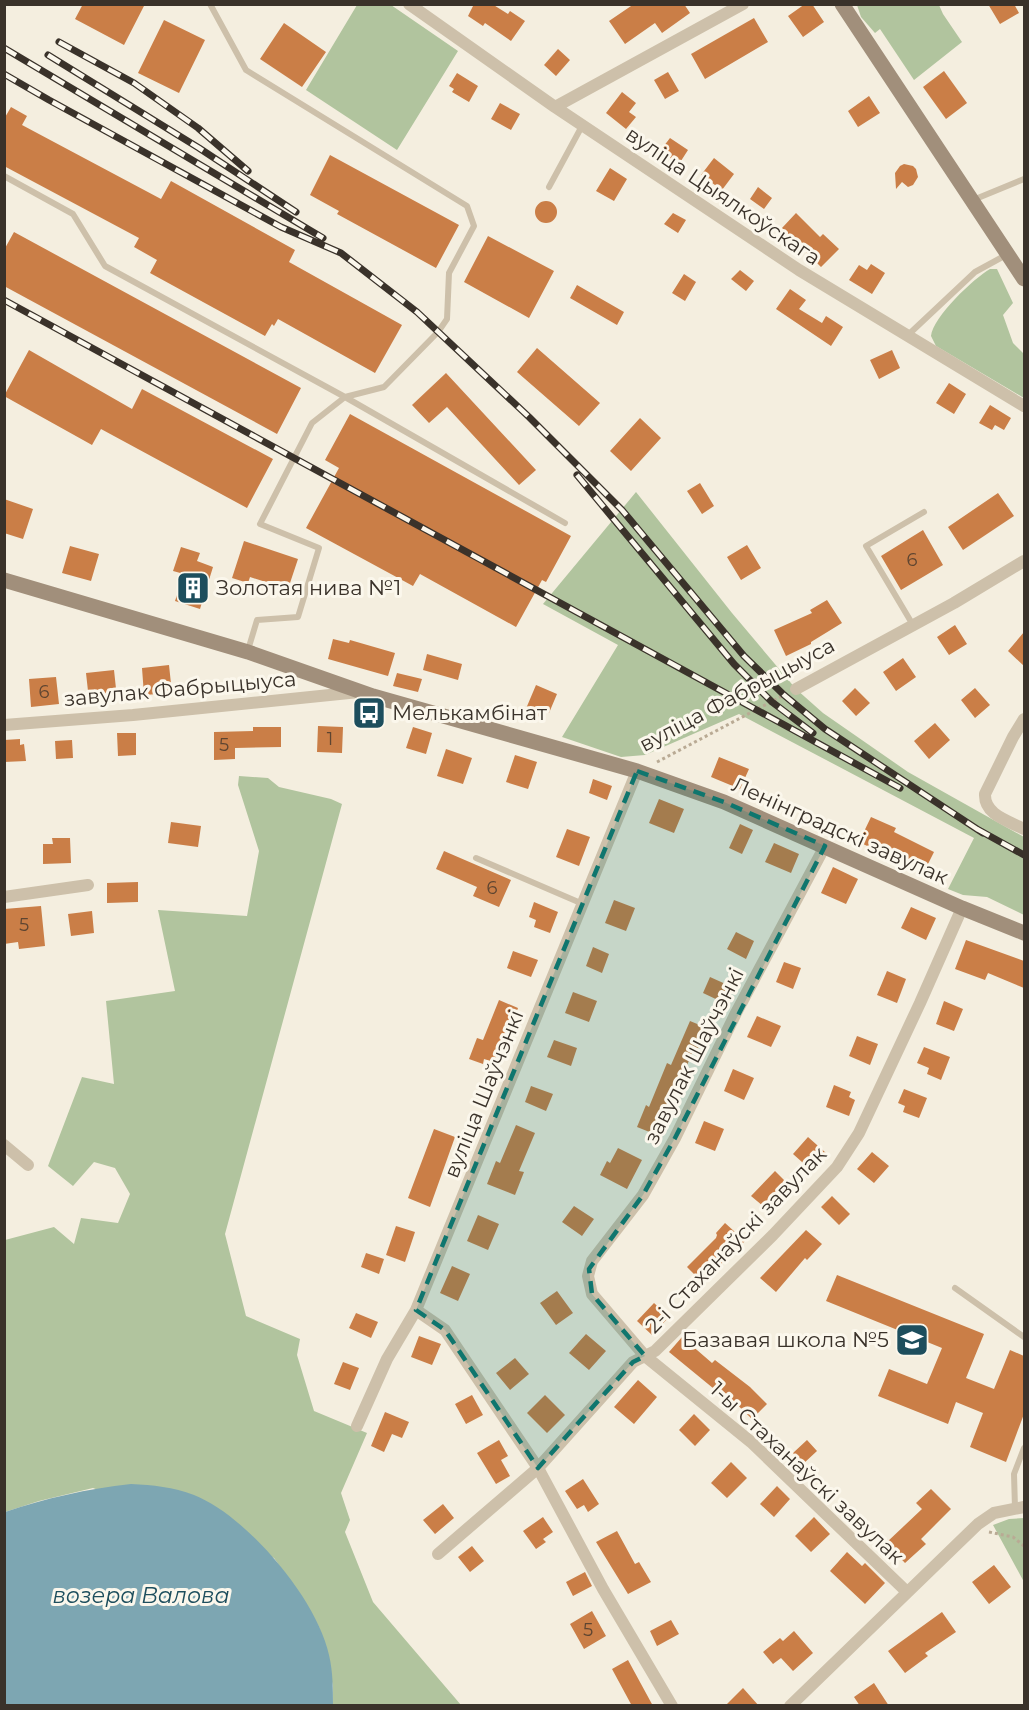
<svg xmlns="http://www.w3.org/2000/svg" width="1029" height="1710" viewBox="0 0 1029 1710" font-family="Montserrat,sans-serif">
<rect width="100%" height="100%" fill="#f4eedf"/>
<path fill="#b1c49e" d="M357,5h34l67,46 -61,99 -91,-60z
M857,5h82l4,9 19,28 -48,38 -34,-51 -5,4 -14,-16z
M990,269h7l16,34 -10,12 10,28 11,11v44l-88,-52 -5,-10c2,-19 43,-58 59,-67z
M636,492l96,121 64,76 27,24 85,59 116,65v78l-37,-18 -24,-2 -15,-6 26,-51 -235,-124 -94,41 -24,2 -59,-20 56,-92 -75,-41z
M239,776l29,2 11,9 52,12 11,5 -117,430 21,82 54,23 -3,16 17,56 53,22 -26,60 9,27 -5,12 28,70 88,103h-128v-19l-14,-59 -16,-28 -29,-41 -181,-70 -54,13 -34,11v-272l49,-13 20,17 7,-26 37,5 12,-29 -15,-26 -21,-6 -21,24 -25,-20 34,-89 32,7 -8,-83 69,-10 -17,-81 89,6 12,-65 -21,-66z
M1024,1518v64l-31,-57 16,-6z"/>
<path fill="#7da6b2" d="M131,1484c22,1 42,3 63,11 53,21 123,104 135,160 4,17 4,34 4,50h-328v-193c41,-14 82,-23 126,-28z"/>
<path fill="#ca7e47" d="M83,4h62l-21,41 -49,-26z
M474,4h18l16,10 2,-3 15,10 -14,20 -26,-18 -2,3 -15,-10z
M634,4h50l6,9 -28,20 -7,-10 -30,21 -16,-23z
M805,4h7l12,18 -21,15 -15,-21z
M988,4h26l5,9 -19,11z
M754,18l14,24 -63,37 -14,-25z
M164,20l41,20 -26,53 -41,-20z
M284,23l42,29 -24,35 -42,-28z
M558,49l12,11 -14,16 -12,-11z
M944,71l23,32 -21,16 -23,-32z
M668,72l11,19 -14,8 -11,-19z
M457,73l21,13 -9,16 -17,-10 2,-3 -5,-3z
M622,92l14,11 -7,9 7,5 -10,12 -20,-16z
M869,96l11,17 -22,14 -10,-16z
M500,103l20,11 -9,16 -20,-11z
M11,107l16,9 -5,9 139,74 10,-18 124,69 -6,12 113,63 -27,48 -97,-54 -4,7 -2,-2 -7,12 -115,-63 7,-13 -23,-13 5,-9 -135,-72v-47z
M670,138l18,12 -9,14 -19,-13z
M330,155l129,70 -23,43 -99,-54 2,-3 -29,-16z
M714,158l20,16 -12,16 -21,-15z
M904,164l9,2 3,3 2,8 -5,8 -5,2 -6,-5 -6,7 -1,-16 5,-7z
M610,168l17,11 -13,22 -18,-10z
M758,187l14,11 -8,11 -14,-10z
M535 212a11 11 0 1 1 22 0a11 11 0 1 1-22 0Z
M673,213l13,7 -8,13 -14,-9z
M796,213l24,24 3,-3 16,15 -18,18 -39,-39z
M14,232l287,156 -24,46 -273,-148v-36z
M488,236l66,35 -25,47 -65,-36z
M871,264l14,9 -13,21 -23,-14 10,-15 8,5z
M740,270l14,11 -8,10 -15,-12z
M684,274l12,8 -11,19 -13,-8z
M577,285l47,27 -7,13 -47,-27z
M790,289l16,11 -7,9 23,14 4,-7 17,11 -12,19 -55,-37z
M537,348l63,55 -21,23 -62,-54z
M29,350l103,59 10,-20 131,70 -26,49 -146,-79 -9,16 -88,-49z
M892,350l8,18 -21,11 -9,-19z
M446,373l90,97 -17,15 -72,-78 -18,16 -17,-18z
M949,383l17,11 -12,20 -18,-11z
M990,405l21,13 -7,12 -9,-5 -3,5 -13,-7z
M350,414l221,122 -25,46 -4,-2 -26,47 -96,-53 -7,12 -107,-58 33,-60 -14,-8z
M640,418l21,20 -30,33 -21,-20z
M700,483l14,23 -12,8 -15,-23z
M998,493l16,23 -51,34 -15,-23z
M4,499l29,10 -10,30 -19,-6z
M923,530l20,35 -42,25 -20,-34z
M244,541l54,18 -10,30 -38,-12 -2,6 -16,-5z
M747,545l14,23 -20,12 -14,-23z
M70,546l29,8 -8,27 -29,-8z
M181,547l19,6 -3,8 16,6 -13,42 -25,-8 9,-27 -11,-3z
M827,600l15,23 -31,19v2l-25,12 -12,-26 38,-17 -2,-3z
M955,625l12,19 -18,11 -12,-18z
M1024,632v34l-16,-15z
M333,639l16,4 1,-3 45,13 -7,23 -60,-17z
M427,654l35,10 -4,16 -35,-10z
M903,658l13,19 -20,14 -13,-19z
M169,665l3,28 -28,2 -2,-27z
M114,670l3,28 -28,2 -3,-27z
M397,673l25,6 -4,13 -25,-6z
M56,677l3,27 -28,3 -2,-28z
M536,685l21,9 -8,19 -6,-2 -3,6 -15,-6z
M855,688l15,15 -14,13 -14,-15z
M975,688l15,17 -15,13 -14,-18z
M935,723l15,17 -21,19 -15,-18z
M318,726l25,1 -1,26 -25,-1z
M253,727h28v20l-46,1v11l-21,1v-28l39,-1z
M413,727l19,6 -6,21 -20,-6z
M117,733h19v22l-18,1z
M20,739v6l4,-1 2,17 -22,1v-22z
M72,740l1,18 -17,1 -1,-18z
M446,749l26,9 -9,26 -26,-8z
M515,755l22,7 -9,27 -22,-7z
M719,757l30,12 -9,20 -29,-12z
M593,779l19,7 -5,14 -18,-7z
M659,799l25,10 -10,24 -25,-10z
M871,817l25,11 -2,4 40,20 -8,16 -6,-3 -3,5 -58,-28z
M171,822l30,4 -3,21 -30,-4z
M740,824l13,6 -11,24 -13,-6z
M567,829l23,8 -11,29 -23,-9z
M52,838h18l1,25 -28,1v-20h10z
M774,843l25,11 -8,19 -26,-11z
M444,851l67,29 -12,27 -26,-11 4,-9 -41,-18z
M833,867l25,12 -12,25 -25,-11z
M138,882v20l-31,1v-20z
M614,900l21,8 -9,23 -21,-8z
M534,902l24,10 -8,21 -16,-6 2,-7 -7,-3z
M41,906l4,40 -26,3 -1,-7 -14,2v-35z
M911,907l25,11 -10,22 -25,-12z
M92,911l2,22 -23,3 -3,-22z
M736,932l18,9 -8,18 -19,-10z
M966,940l58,21v27l-36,-15 -3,7 -30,-11z
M593,947l16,7 -7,19 -16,-7z
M513,951l25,9 -7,17 -24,-9z
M784,962l17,6 -8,21 -17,-7z
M887,971l19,8 -9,24 -20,-8z
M710,977l20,9 -8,16 -19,-9z
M573,992l24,9 -8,21 -24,-9z
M499,1000l19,8 -7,19 -4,-1 -13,36 -10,-3 -1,5 -14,-5 8,-21 6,2z
M944,1001l19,8 -9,22 -18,-7z
M757,1016l24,10 -10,21 -24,-10z
M690,1021l17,7 -10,23 -3,-2 -37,86 -20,-8 9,-22 3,2 18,-44 4,2z
M857,1036l21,8 -8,21 -21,-9z
M554,1040l23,8 -6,18 -24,-9z
M924,1047l26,10 -9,23 -14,-6 2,-6 -12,-5z
M733,1069l21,9 -10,22 -20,-9z
M834,1085l17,7 -2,5 6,3 -6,16 -23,-9z
M531,1086l22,8 -7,17 -21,-9z
M904,1089l23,9 -8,20 -16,-6 2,-6 -7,-3z
M704,1121l20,8 -9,22 -20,-8z
M516,1125l19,8 -16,38 5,1 -9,23 -28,-11 9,-23 4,2z
M434,1129l21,8 -25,70 -22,-9z
M808,1137l18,16 -15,17 -18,-16z
M618,1148l24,12 -15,29 -27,-14 7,-14 3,2z
M872,1152l17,14 -15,17 -17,-14z
M775,1171l18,18 -19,19 -7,-6 -4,4 -12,-10z
M832,1196l18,18 -11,11 -18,-18z
M574,1206l20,13 -12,17 -20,-14z
M478,1215l21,9 -11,26 -21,-9z
M725,1223l20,18 -43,41 -15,-15 29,-29 1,-3 -1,-2z
M396,1226l19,6 -10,30 -19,-7z
M806,1230l16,14 -15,16 -2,-2 -29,34 -16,-14z
M366,1253l18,6 -5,15 -18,-7z
M452,1266l18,8 -12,27 -18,-8z
M837,1275l147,59 -18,44 28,11 16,-39 14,6v58l-18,48 -36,-15 13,-34 -27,-11 -8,22 -70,-28 11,-27 38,15 15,-36 -116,-47z
M557,1291l16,22 -17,12 -16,-22z
M654,1303l15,14 -17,18 -15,-14z
M356,1313l22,9 -7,16 -22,-10z
M586,1334l20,17 -17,19 -20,-17z
M419,1336l22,8 -9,21 -21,-8z
M682,1337l30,26 3,-3 35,27 17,17 -15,15 -31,-30 -2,4 -50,-41z
M515,1358l14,16 -19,16 -14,-17z
M343,1362l16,6 -9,22 -16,-6z
M638,1380l19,17 -23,27 -20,-17z
M472,1395l11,20 -17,9 -11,-20z
M545,1395l20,20 -18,18 -20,-20z
M385,1412l24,10 -7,16 -10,-4 -8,18 -13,-6z
M694,1414l16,16 -15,16 -16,-16z
M499,1440l9,16 -7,4 9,16 -14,8 -19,-31z
M807,1440l10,11 -14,13 -10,-11z
M731,1462l16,16 -20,20 -16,-15z
M583,1479l16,25 -11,8 -4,-7 -7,4 -12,-18z
M777,1486l13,13 -16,18 -14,-13z
M931,1489l20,20 -30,30 5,5 -21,19 -19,-20 36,-34 -6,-6z
M443,1504l11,14 -19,16 -12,-14z
M543,1517l10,15 -10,7 3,3 -10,7 -13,-18z
M814,1517l16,17 -19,18 -16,-16z
M617,1531l18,33 4,-2 12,20 -23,12 -32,-52z
M472,1546l12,15 -14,11 -12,-15z
M847,1552l15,14 3,-3 20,20 -20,21 -35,-33z
M994,1565l17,22 -22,17 -17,-22z
M585,1572l7,14 -19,10 -7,-14z
M592,1611l14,25 -22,13 -14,-25z
M942,1612l14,20 -31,21 3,3 -23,17 -17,-22z
M671,1620l8,14 -22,12 -7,-15z
M794,1631l19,22 -20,18 -12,-13 -8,6 -10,-12 17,-14 3,3z
M628,1660l25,46h-21l-20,-37z
M874,1683l15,23h-29l-6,-9z
M743,1688l16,18h-34z"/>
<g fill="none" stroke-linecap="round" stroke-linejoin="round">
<path stroke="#b9aa94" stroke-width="3" stroke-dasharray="3 3" stroke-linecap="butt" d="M657,762l127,-67
M989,1532l24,5 11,9"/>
<path stroke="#cdc0aa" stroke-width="6" d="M210,4l36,66 221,136 7,20 -25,47 -2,46 -9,13 -54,55 -39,10 -33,26 -52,101 59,24 -21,69 -41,3 -9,30
M4,176l69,38 32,52 240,131 220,126
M549,187l33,-61
M973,200l51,-21
M908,335l67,-63 31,-17
M913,625l-47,-79 58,-34
M476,858l107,46
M955,1288l69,49
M1015,1508l-1,-34 10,-26"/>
<path stroke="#cdc0aa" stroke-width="12" d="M409,4l146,103 244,163 225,136
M555,107l188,-103
M796,689l158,-86 70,-42
M1024,719l-11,18 -28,57c-1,21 24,27 39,35
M4,725l129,-10 226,-23
M825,846l-89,167 -61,125 -32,57 -51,66 -4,15 4,18 53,62 106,86 156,150
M4,897l84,-12
M4,1145l24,20
M416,1310l29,20 93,138 65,121 69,117
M357,1426l30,-67 29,-49 221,-539
M438,1554l100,-86 95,-106 22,-11 118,-116 64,-68 22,-34 61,-130 42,-95
M790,1706l188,-182 16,-11 30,-6"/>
<path stroke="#a18f7b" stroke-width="15" d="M842,4l182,275
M4,580l244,72 125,44 264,75 87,31 238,106 62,25"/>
<defs>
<path id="rail" d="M59,42l75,41 64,45 50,43
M4,48l319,190
M48,55l151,93 97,64
M4,74l45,26 232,127 60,26 76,59 112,105 93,93 122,146 40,39 41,34 158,104
M4,300l896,488
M577,475l157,189 38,38 41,31
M977,829l47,26"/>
</defs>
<use href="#rail" stroke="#3a322a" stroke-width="7"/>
<use href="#rail" stroke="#fbf7ec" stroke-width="4.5" stroke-dasharray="14" stroke-linecap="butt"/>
</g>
<path fill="#0f766e" fill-opacity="0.2" stroke="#0f766e" stroke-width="4.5" stroke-dasharray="12 8" stroke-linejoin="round" d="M637,771l87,31 101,44 -150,292 -32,57 -54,74 3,25 53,62 -12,6 -95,106 -93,-138 -29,-20z"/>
<defs>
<symbol id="building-square" viewBox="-11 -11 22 22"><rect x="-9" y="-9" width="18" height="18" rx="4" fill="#1d4e5d" stroke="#fbf7ec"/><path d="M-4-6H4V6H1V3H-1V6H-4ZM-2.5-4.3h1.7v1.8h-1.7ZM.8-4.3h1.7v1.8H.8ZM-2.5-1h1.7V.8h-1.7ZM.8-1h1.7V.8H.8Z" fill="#fff"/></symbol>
<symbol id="bus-square" viewBox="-11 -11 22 22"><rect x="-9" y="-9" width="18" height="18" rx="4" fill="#1d4e5d" stroke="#fbf7ec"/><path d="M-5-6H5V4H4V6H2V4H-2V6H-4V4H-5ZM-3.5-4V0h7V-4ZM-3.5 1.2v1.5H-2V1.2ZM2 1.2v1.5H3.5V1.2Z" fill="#fff"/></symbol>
<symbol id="school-square" viewBox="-11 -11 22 22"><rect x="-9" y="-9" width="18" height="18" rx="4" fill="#1d4e5d" stroke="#fbf7ec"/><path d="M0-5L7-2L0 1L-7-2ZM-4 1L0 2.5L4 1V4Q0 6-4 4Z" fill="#fff"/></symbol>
</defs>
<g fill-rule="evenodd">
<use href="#building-square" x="174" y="569" width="38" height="38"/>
<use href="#bus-square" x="350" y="694" width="38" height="38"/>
<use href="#school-square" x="893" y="1321" width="38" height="38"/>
</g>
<g text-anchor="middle" stroke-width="6" stroke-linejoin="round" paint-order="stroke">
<g font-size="18" fill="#5e4531">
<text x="912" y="566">6</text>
<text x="44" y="698">6</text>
<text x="330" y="745">1</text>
<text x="224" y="751">5</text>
<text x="492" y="894">6</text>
<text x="24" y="931">5</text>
<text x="588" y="1636">5</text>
</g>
<g font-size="21" fill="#3a322a" stroke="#fbf7ec">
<text transform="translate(723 196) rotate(34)" y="7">вуліца Цыялкоўскага</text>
<text transform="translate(180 689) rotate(-5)" y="7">завулак Фабрыцыуса</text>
<text transform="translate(737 695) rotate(-28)" y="7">вуліца Фабрыцыуса</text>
<text transform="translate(840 831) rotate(24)" y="7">Ленінградскі завулак</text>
<text transform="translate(694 1056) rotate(-63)" y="7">завулак Шаўчэнкі</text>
<text transform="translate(484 1094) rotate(-68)" y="7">вуліца Шаўчэнкі</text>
<text transform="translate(736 1240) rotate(-46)" y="7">2-і Стаханаўскі завулак</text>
<text transform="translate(807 1473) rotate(43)" y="7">1-ы Стаханаўскі завулак</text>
</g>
<g font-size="21" fill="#3a322a" stroke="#fbf7ec" text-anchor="start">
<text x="216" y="595">Золотая нива №1</text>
<text x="392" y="720">Мелькамбінат</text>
<text x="889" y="1347" text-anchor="end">Базавая школа №5</text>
</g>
<g font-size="22" font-style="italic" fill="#1d4e5d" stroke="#fbf7ec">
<text x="141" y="1603">возера Валова</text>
</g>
</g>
<rect width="1029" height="1710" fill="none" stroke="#3a322a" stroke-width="12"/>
</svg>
